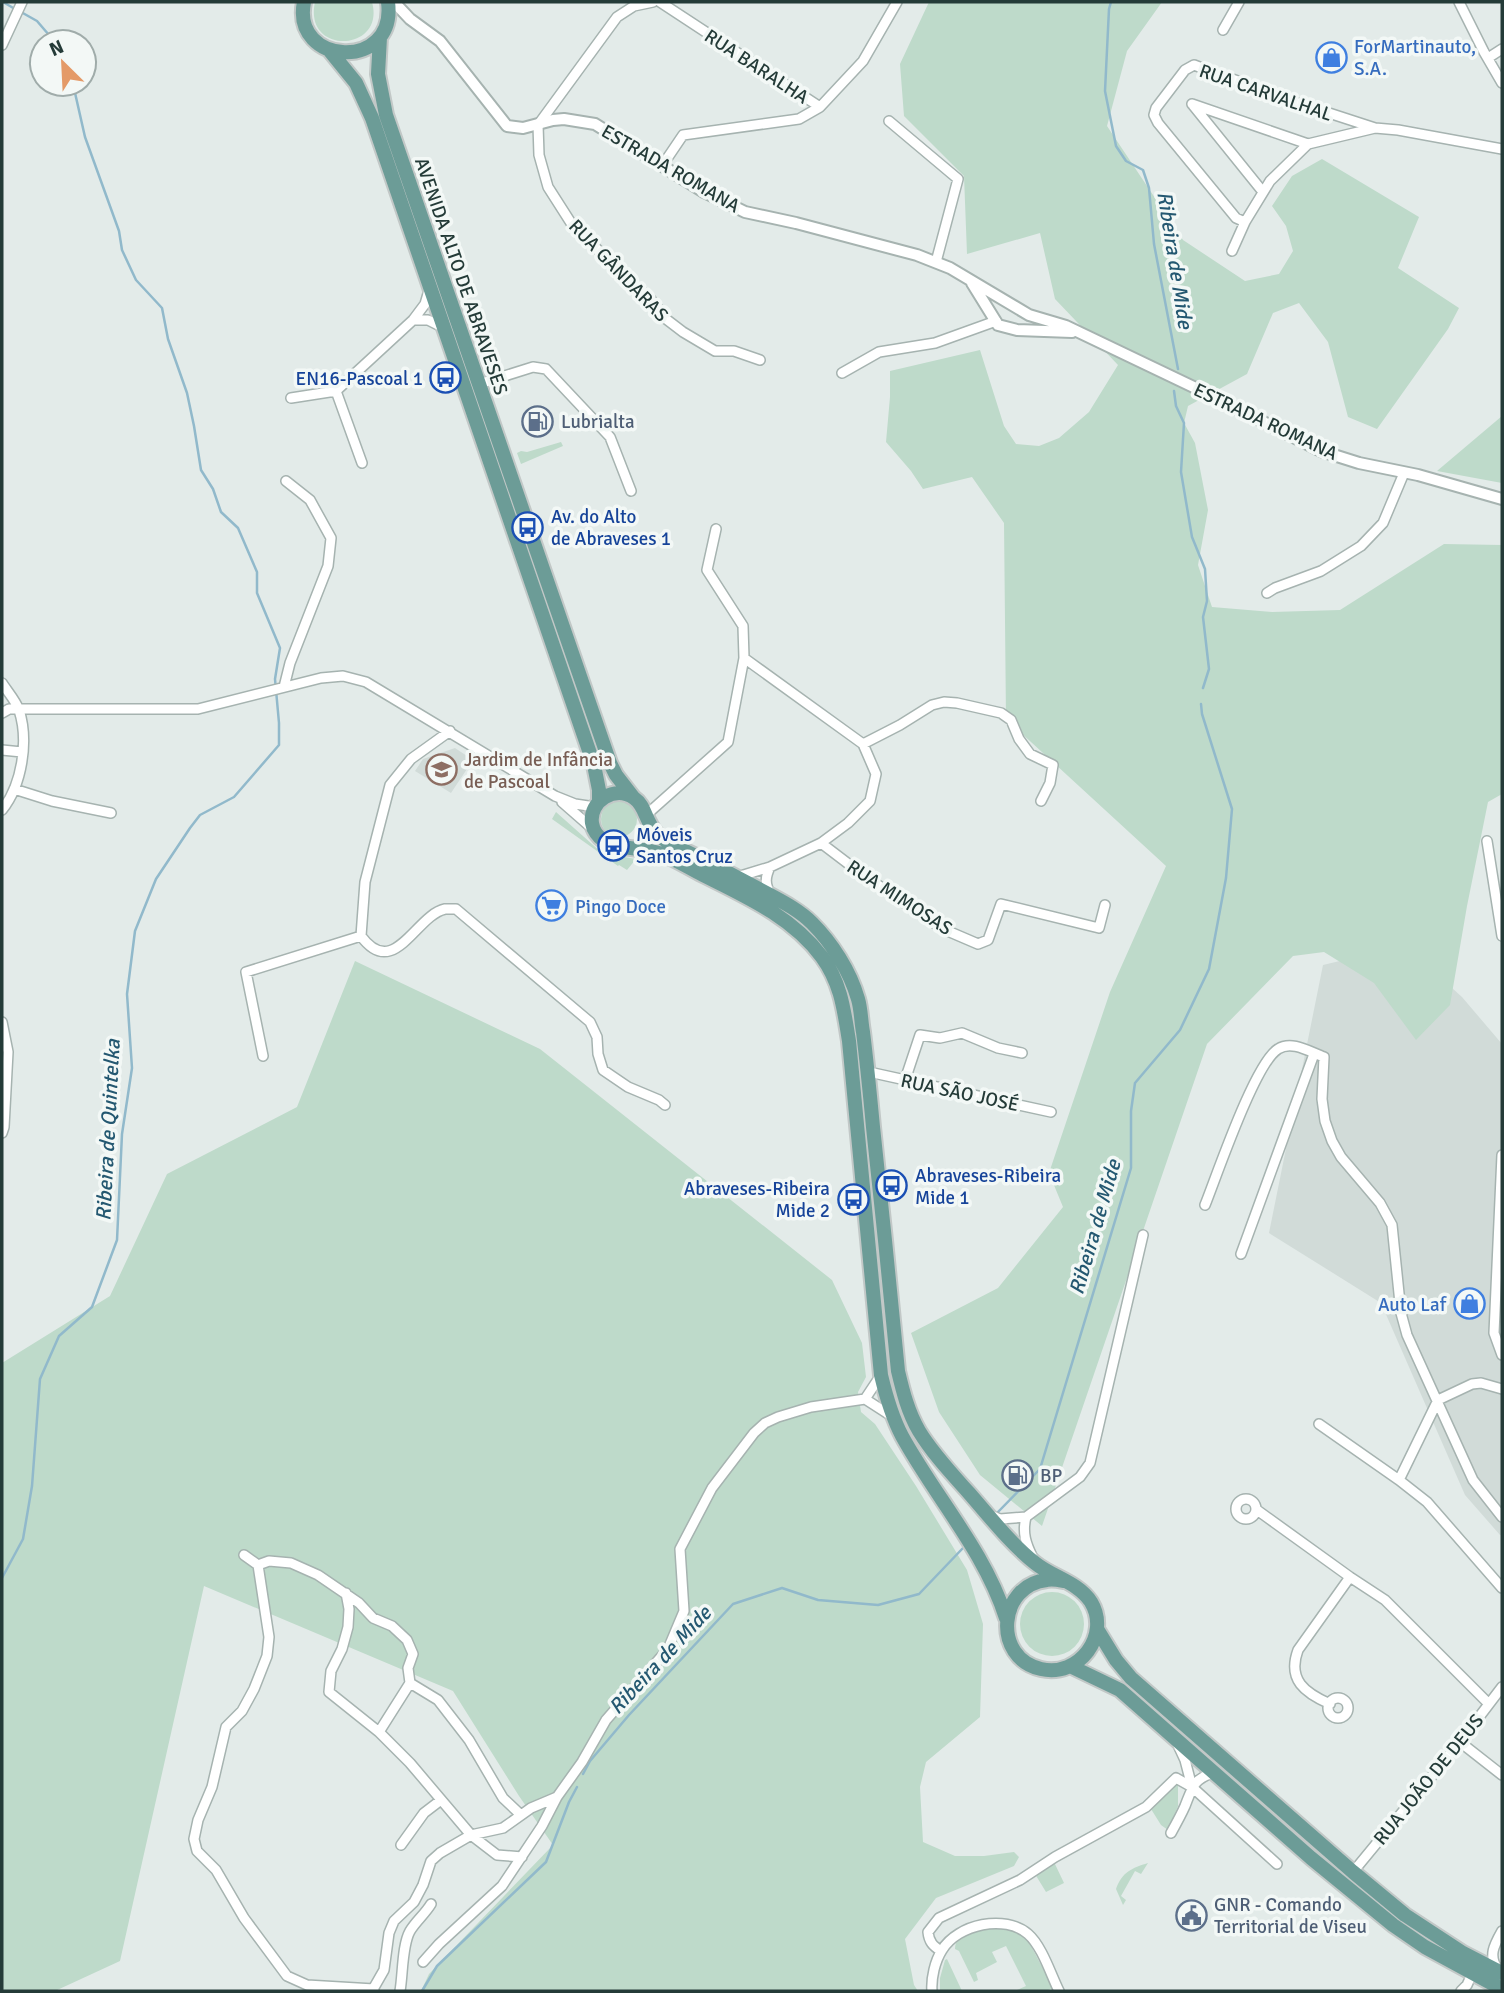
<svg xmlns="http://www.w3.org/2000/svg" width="1504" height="1993" viewBox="0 0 1504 1993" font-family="Signika,sans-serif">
<rect width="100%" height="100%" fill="#e3ebe9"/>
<path fill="#d1dbd8" d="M455,748l18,12 -22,33 -36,-22 8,-12z
M1369,954l63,16 30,27 40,47v491h-2l-35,-40 -84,-192 -112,-70 54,-268z"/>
<path fill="#bedaca" d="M315,2h57c14,50 -69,54 -57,0z
M929,2h233l-35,49 -20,75 76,114 62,41 34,-7 14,-23 -7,-25 -14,-20 20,-30 30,-17 97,58 -21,51 61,40 -11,21 -71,100 -29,-12 -20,-75 -29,-39 -26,10 -26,61 -59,32 -4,17 11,20 13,67 -10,55 14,42 60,5 68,-2 104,-66 58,1v249l-14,8 -21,104 -17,99 -34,35 -42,-57 -50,-31 -31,4 -86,88 -165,482 -62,-51 -41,-63 -28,-79 87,-45 65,-81 -14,-34 61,-181 56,-126 -160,-147 -2,-196 -32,-46 -49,12 -12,-18 -25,-29 4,-45v-26l90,-21 24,76 12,18 23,2 20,-8 30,-26 29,-47 -63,-66 -15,-66 -73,21 -3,-78 -60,-60 -4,-52z
M1502,416v67l-65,-12z
M561,442l2,4 -42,18 -4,-11 4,-2 6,1z
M601 819a18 18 0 1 1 36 0a18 18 0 1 1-36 0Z
M556,812l46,41 34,6 -9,11 -8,-5 -1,1 -66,-47z
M355,961l185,88 292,231 30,63 4,34 -8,15 3,20 14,12 41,62 51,84 16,54 -3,93 -54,45 -6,25 3,55 32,14h29l30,-4 5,5 -5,9 -78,32 -31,41 9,46 4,6h-497l8,-17 124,-129 -34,-49 -66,-105 -249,-105 -84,375 -65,30h-53v-628l108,-67 57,-122 130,-67z
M1020 1624a32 32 0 1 1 64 0a32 32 0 1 1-64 0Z
M1175,1784h3v22l-10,24 -7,-5 -10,-16z
M1054,1862l10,21 -18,9 -11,-18z
M1148,1863l-7,11 -6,-3 -14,25 5,4 -3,5 -7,-16c6,-17 16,-21 32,-26z
M999,1925l21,8 8,7 25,48 -7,3h-31l11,-5 -20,-40 -14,6 5,10 -21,11 2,7 -4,2 -15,-31 -4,-2c0,-18 30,-22 44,-24z
M947,1959l15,32h1h-23v-13l5,-18z"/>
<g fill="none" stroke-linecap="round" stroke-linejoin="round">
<path stroke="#91b9cb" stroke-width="2.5" d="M3,2l12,7
M1111,2l-2,7 -4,82 11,55 10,15 17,9 6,18 5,56 24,125
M21,12l16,9 18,21
M1174,391l2,15 8,17 -3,49 11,65 13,32 2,32 -4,16 6,52 -6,19
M998,1512l42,-43 91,-301v-57l4,-28 45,-53 29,-61 17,-91 6,-69 -30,-95 -1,-10
M2,1578l21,-39 9,-53 8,-107 19,-43 33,-29 25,-67 5,-106 10,-66 -5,-74 8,-63 21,-52 34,-51 10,-13 34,-18 45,-52v-22l-4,-44 5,-31 -23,-55v-21l-19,-44 -17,-16 -8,-23 -12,-19 -7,-44 -7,-33 -19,-54 -6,-31 -26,-28 -14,-30 -3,-19 -34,-94 -12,-53
M583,1774l7,-13 39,-46 104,-111 49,-16 36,12 60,5 41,-11 44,-46
M422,1991l15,-25 109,-104 23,-60 8,-15"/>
<defs>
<path id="minor" d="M653,2l-19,4 -17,11 -79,108 1,30 9,32 23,36 62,62 16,12 17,22 17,13 32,19h19l26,9
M660,2l160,105
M1459,2l25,50 18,31
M1223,30l16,-28
M2,45l20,-43
M1488,58l14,-9
M1192,104l116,40
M1192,104l71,88
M889,121l69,58 -22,83
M1375,128l-67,16 -38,37 -25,41 -9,-4 -78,-95 -4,-8 2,-7 29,-38 9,-5 98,36 83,27 23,2 104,19
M662,166l21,-31 116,-16 21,-12 43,-46 34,-59
M1232,251l13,-29
M413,320h15l16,8
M842,373l37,-21 56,-9 61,-22
M479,384l54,-17 13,2 64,68 21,54
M291,398l45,-7
M362,463l-26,-72 77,-71 12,-16 5,-17
M1267,593l8,-5 46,-17 40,-25 22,-23 21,-50
M2,683c5,8 14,18 17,27 10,31 3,75 -17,100
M284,687l6,-24 38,-97 3,-28 -21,-38 -24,-19
M2,713l7,-4h189l123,-31 22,-2 23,6 189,114 20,8 20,3
M863,744l37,-19 32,-20 12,-3 13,1 44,10 10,7 8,19 11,15 23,11 -3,18 -9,18
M2,750l20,2
M14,789l38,12 59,12
M562,802l32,28
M645,816l83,-74 16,-84 -1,-32 -36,-56 9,-41
M1487,841l15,95
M821,843l42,32 80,54 35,15 10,-4 13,-36 98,24 6,-23
M737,877l33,-10 51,-24 27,-20 22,-22 6,-27 -13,-30 -119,-86
M770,894c-5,-11 -5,-16 0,-27
M361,936c33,45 55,-21 84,-27 4,0 7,0 11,0l134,113 7,15 1,17 5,16 25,17 31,13 6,5
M2,1022l6,30 -4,75 -2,6
M263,1056l-17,-84 115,-36 4,-54 25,-97 21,-26 39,-28
M869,1072l182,40
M905,1080l15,-45 20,3 22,-5 36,15 24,5
M1502,1155l-8,178 8,22
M1205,1205c12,-30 50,-142 73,-156 14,-9 32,3 46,8l-2,42 3,22 7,20 9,16 39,46 12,22 9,88 6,22 66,145 29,37
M1241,1254l73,-200
M865,1399l16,-24
M1319,1424l80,56 28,22 75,86
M1399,1480l39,-80 34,-16 9,-1 21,6
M1236 1509a10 10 0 1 1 20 0a10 10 0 1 1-20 0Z
M1257,1510l93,67 35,23 103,103
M990,1515l10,4 26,-2 54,-40 10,-14 53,-228
M1026,1517c-4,16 0,27 7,41
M244,1555l14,10 11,-4 22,2 27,12 41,28 14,15 19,8 15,14 6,14 -5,14 2,15 -31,49 31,31 61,72 26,20 25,2
M258,1565l11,72 -2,19 -13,33 -12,22 -16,16 -14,60 -14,33 -4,19 3,12 19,19 28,48 43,58 20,9 67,4
M346,1593l3,16 -1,18 -6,22 -11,22 -2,21 50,40
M410,1683l28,17 31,40 34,58 18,17
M1328 1708a10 10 0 1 1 20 0a10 10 0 1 1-20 0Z
M1330,1704c-25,-11 -43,-24 -32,-54l52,-73
M1460,1742l42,33
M1178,1745l7,15 7,27
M1171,1833c5,-9 10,-18 14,-27 8,-20 8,-26 29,-34
M401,1845l23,-32 17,-13
M1353,1872l107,-130 42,-55
M941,1951c-8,-5 -12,-9 -13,-19l11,-14 81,-38 35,-23 91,-50 30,-29 16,9 85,77
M423,1962l16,-18 63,-58 40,-60 15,-29 25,-35 24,-42 62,-71 16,-38 -4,-62 32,-61 42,-55 11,-10 13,-6 33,-10 54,-8 28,18
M1498,1970c-10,-14 -4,-25 4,-39
M372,1991l12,-21 5,-37 5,-12 20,-19 9,-17 8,-24 9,-8 31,-18 32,-7 28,-20 26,-11
M400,1991c3,-17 2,-46 10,-60 6,-10 15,-17 21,-27
M932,1991c-1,-13 3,-30 10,-41 16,-26 63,-36 86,-16 14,12 23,41 31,57
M1461,1991l6,-6 5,-11"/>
<path id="tertiary" d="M394,2l16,17 30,22 67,85 16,2 30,-8 11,-1 31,5 109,68 41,20 51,11 121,32 33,13 79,47 37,11 138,66 117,59 38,12 59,12 84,24
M972,283l26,42 19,5 55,2"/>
<path id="primary" d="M304,2c-13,64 93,70 84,0
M380,37l-2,37 8,41 224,648 6,12 17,22
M330,51l26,32 16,35 222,647 5,25v11
M1006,1618c-22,-68 -70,-120 -104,-182 -10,-19 -16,-40 -21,-61l-32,-334c-5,-31 -8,-58 -27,-84 -30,-40 -75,-60 -119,-82 -14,-7 -29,-17 -44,-22 -16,-6 -42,-3 -55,-12 -6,-4 -11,-11 -12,-18 -3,-22 23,-38 42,-25 12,8 11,24 23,36 11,10 26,16 39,22 25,13 50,26 74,39 15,8 30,16 42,28 20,20 38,48 46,76 3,10 3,22 5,33 4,32 7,63 10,95 9,81 17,163 25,244 5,21 10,41 21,60 14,23 33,43 50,62 21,24 41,50 66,70 17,14 43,19 56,39 20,33 -12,76 -50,67 -49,-11 -43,-84 6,-89 5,-1 11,0 16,1
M1097,1629l19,31 15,18 222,194 52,43 58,38 39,20
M1070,1666l50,24 191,168 82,67 32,22 77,42"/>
</defs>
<use href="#minor" stroke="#a6b3b0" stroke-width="12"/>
<use href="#tertiary" stroke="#a6b3b0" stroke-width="14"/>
<use href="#primary" stroke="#c2c8c7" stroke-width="18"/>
<use href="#minor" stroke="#fff" stroke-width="9"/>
<use href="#tertiary" stroke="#fff" stroke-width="10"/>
<use href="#primary" stroke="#6c9c97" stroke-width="14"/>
</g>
<defs>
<symbol id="shop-ring" viewBox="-11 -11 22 22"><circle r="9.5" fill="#f3f8f6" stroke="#3f7fe0" stroke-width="1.5"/><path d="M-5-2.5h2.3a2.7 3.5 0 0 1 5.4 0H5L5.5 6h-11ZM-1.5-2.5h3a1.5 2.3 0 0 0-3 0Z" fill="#3f7fe0"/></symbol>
<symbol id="bus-ring" viewBox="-11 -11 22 22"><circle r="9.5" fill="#f3f8f6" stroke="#1a4fb4" stroke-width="1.5"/><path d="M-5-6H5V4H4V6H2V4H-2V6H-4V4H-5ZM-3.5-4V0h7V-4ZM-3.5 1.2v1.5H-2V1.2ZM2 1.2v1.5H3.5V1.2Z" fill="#1a4fb4"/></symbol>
<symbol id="fuel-ring" viewBox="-11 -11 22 22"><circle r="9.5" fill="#f3f8f6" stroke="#5c6f8a" stroke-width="1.5"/><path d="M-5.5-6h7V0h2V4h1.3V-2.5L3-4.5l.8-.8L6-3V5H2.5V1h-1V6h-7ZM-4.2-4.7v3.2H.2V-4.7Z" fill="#5c6f8a"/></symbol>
<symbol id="school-ring" viewBox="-11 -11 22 22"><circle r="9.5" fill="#f3f8f6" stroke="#8d6e63" stroke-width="1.5"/><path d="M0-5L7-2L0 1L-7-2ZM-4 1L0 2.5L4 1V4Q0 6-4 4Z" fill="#8d6e63"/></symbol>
<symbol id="supermarket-ring" viewBox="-11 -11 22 22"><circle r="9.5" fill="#f3f8f6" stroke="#3f7fe0" stroke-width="1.5"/><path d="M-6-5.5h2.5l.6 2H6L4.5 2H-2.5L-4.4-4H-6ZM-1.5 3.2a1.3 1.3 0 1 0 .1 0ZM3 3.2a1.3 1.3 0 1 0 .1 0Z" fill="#3f7fe0"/></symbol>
<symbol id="civic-ring" viewBox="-11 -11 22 22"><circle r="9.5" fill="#f3f8f6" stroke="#5c6f8a" stroke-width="1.5"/><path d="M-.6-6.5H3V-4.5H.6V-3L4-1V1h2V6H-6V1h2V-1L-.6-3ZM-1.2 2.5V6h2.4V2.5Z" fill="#5c6f8a"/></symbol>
</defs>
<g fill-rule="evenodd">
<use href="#shop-ring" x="1314" y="40" width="35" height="35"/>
<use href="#bus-ring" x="428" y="360" width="35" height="35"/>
<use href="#fuel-ring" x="520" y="404" width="35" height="35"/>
<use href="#bus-ring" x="510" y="510" width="35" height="35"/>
<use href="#school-ring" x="424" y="752" width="35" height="35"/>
<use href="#bus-ring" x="596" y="828" width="35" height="35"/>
<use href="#supermarket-ring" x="534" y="888" width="35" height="35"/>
<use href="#bus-ring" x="874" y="1168" width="35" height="35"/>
<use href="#bus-ring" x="836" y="1182" width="35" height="35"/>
<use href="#shop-ring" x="1452" y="1286" width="35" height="35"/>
<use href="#fuel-ring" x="1000" y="1458" width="35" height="35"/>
<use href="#civic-ring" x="1174" y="1898" width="35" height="35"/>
</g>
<g text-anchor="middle" stroke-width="7" stroke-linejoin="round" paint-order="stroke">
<g font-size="19" fill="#366cbe" stroke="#f3f8f6" text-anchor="start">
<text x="1354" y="53">ForMartinauto,<tspan x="1354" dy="22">S.A.</tspan></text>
<text x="575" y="913">Pingo Doce</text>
<text x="1446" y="1311" text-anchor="end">Auto Laf</text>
</g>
<g font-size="19" fill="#243b38" stroke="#f3f8f6">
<text transform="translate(757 66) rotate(33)" y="7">RUA BARALHA</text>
<text transform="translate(1266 92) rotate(19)" y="7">RUA CARVALHAL</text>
<text transform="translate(671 168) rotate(30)" y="7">ESTRADA ROMANA</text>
<text transform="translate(619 270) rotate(46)" y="7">RUA GÂNDARAS</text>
<text transform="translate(462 276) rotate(71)" y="7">AVENIDA ALTO DE ABRAVESES</text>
<text transform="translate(1266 421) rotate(25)" y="7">ESTRADA ROMANA</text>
<text transform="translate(900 897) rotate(33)" y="7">RUA MIMOSAS</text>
<text transform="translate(960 1092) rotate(12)" y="7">RUA SÃO JOSÉ</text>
<text transform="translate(1428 1779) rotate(-51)" y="7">RUA JOÃO DE DEUS</text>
</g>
<g font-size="19" fill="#164399" stroke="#f3f8f6" text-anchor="start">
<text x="423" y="385" text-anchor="end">EN16-Pascoal 1</text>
<text x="551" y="523">Av. do Alto<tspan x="551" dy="22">de Abraveses 1</tspan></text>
<text x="636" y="841">Móveis<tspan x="636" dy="22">Santos Cruz</tspan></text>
<text x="915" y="1182">Abraveses-Ribeira<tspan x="915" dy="22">Mide 1</tspan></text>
<text x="830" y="1195" text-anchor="end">Abraveses-Ribeira<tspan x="830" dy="22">Mide 2</tspan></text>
</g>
<g font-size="19" fill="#4e5e75" stroke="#f3f8f6" text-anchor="start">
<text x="561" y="428">Lubrialta</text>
<text x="1040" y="1482">BP</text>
<text x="1214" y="1911">GNR - Comando<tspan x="1214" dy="22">Territorial de Viseu</tspan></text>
</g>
<g font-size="19" fill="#785e54" stroke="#f3f8f6" text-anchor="start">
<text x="464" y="766">Jardim de Infância<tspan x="464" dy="22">de Pascoal</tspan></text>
</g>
<g font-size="21" font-style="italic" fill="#245871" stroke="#f3f8f6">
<text transform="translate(1175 260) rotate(81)" y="7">Ribeira de Mide</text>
<text transform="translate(108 1130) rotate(-87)" y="7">Ribeira de Quintelka</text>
<text transform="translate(1095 1227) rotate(-74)" y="7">Ribeira de Mide</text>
<text transform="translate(660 1660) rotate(-47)" y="7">Ribeira de Mide</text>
</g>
</g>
<rect width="1504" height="1993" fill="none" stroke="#243b38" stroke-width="7"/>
<g transform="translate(63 63) rotate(336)"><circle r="33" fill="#f3f8f6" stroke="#a0acaa" stroke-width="2"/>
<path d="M0-5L12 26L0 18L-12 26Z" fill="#e49a68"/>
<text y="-10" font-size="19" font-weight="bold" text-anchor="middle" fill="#243b38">N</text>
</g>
</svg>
